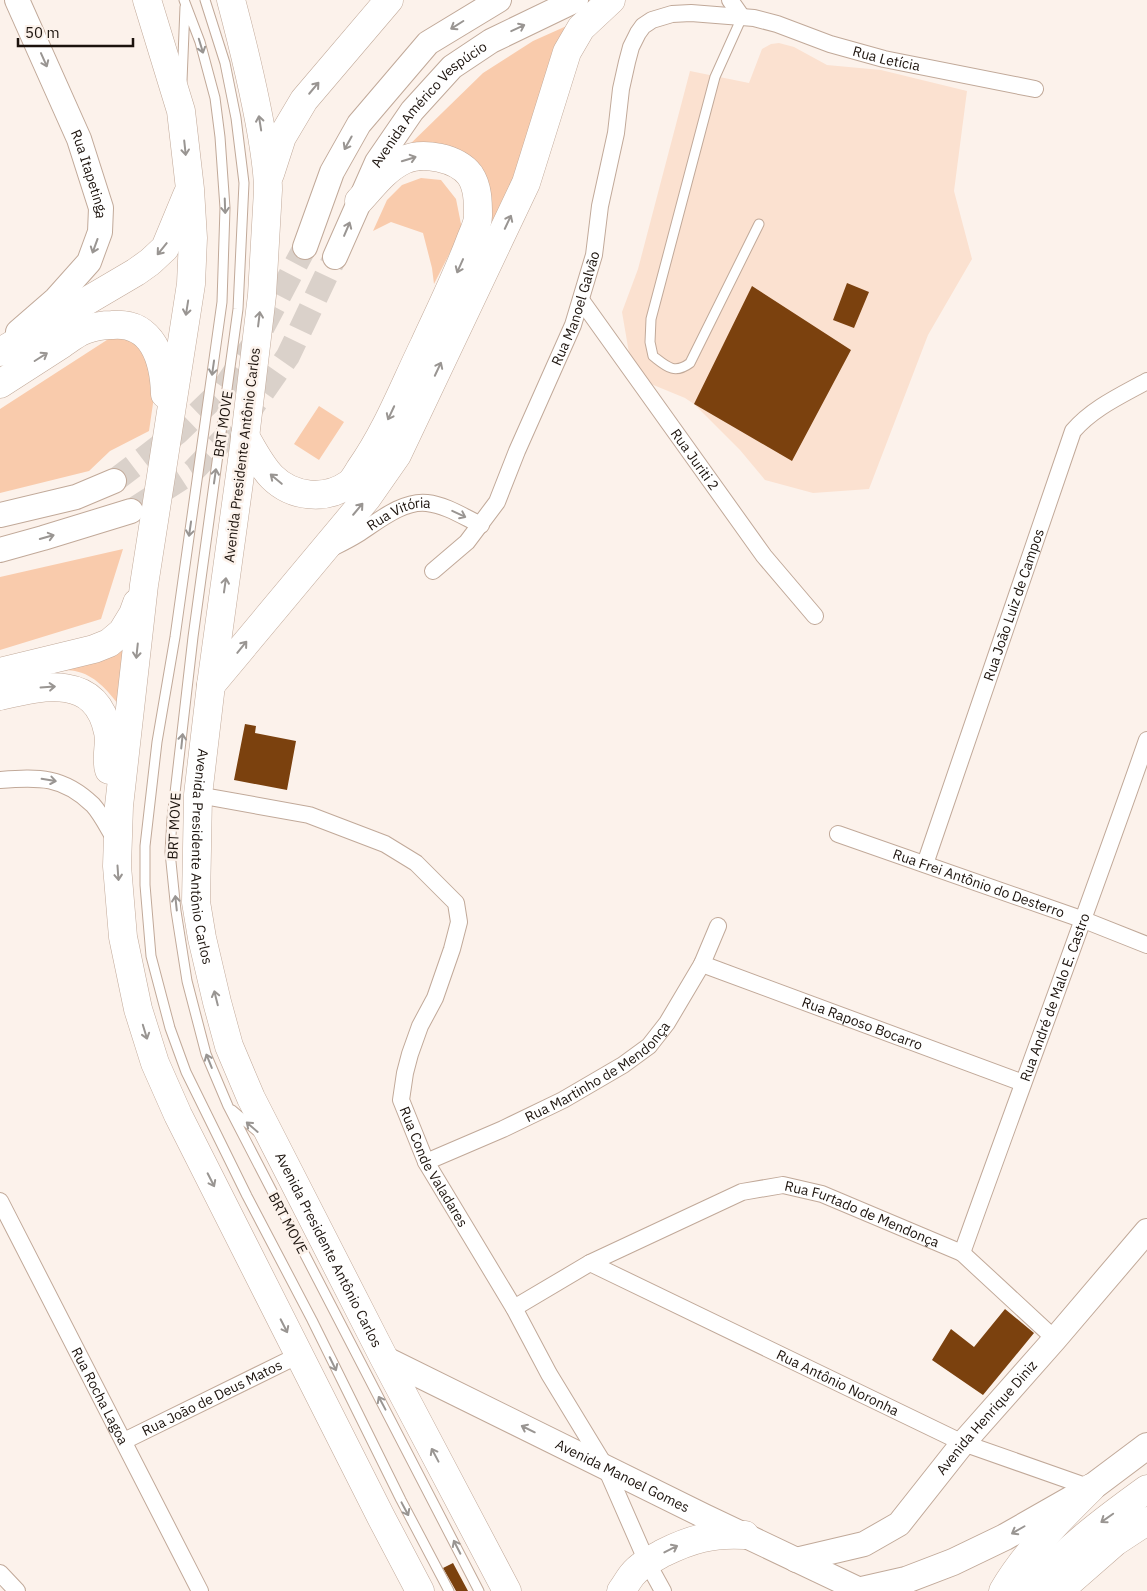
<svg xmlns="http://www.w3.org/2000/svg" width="1147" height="1591" viewBox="0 0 1147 1591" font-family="'IBM Plex Sans',sans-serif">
<rect width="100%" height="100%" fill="#fcf2eb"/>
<path fill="#fbe1d0" d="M779,43l15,4 33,18 54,5 86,21 -13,100 18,68 -44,76 -59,154 -56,4 -48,-13 -25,-30 -46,-46 -9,-6 -34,-14 -22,-31 -7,-41 16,-43 52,-198 59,12 13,-34 9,-5z"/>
<path fill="#f9cbac" d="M571,24l-60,164 -137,281 113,-280 -83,-39 79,-77 50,-32z
M421,178l20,2 15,19 6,30 -28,55 -2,-16 -9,-35 -32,-11 -18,9 14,-31 15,-15z
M124,336l15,6 18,34 -8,55 -39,20 -21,20 -89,22v-84l110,-71z
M319,406l25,16 -25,38 -25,-16z
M123,549l-22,70 -101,31v-73z
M128,639l-9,66c-12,-15 -24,-30 -44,-34 -8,-2 -20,1 -28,2z"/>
<path fill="#7b410e" d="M847,283l22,9 -15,36 -21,-8z
M752,286l99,64 -59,111 -98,-57z
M245,724l11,2 -1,7 41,8 -9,49 -53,-10z
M1005,1309l29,24 -51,62 -51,-35 19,-31 23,18z
M453,1563l15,28h-12l-13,-23z"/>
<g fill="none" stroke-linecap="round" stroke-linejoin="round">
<path stroke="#dad1ca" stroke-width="24" stroke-dasharray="24 12" stroke-linecap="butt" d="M114,481l63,-48 47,-45 31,-46 50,-95
M131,511l62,-40 53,-55 42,-60 47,-99"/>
<defs>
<path id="lane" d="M184,0l16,42 15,56 5,39 5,71 -3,94 -47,335 -18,105 -12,104v39l6,71 19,72 16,44 61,124 65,124 89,180 48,91
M205,0l20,63 11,55 8,65 -6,126 -45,328 -21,182 -2,33 6,59 11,70 19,73 22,52 251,485
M742,17l-27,60 -64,242 -1,23 3,14c13,10 21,19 37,7l69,-139
M182,81l3,-74
M232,1110l26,22"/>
<g id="street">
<path d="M730,0l12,17"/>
<path id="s1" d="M581,300l183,256 51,60"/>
<path id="s2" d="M334,547c8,-4 16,-8 24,-13 19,-12 45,-34 69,-31 19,2 37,14 54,22"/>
<path id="s3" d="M433,571l34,-29 30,-40 20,-51 56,-126 21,-70 6,-49 16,-73 5,-44 6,-27 4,-15 7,-14 5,-7 9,-6 20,-6 19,-1 63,5 23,6 53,20 54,15 151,30"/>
<path d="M0,780c39,-3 63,-4 93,25 9,10 16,25 23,36"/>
<path id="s4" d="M198,795l111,20 76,29 31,19 40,40 3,19 -7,27 -17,49 -15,28 -10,28 -5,19 -4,27 25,62 88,146 35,66 56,92 42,96 16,29"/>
<path id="s5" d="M838,834l246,86 63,25"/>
<path id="s6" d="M925,864l148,-433c20,-23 47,-35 74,-50"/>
<path id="s7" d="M702,964l321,119"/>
<path id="s8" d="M426,1162l77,-33 60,-29 60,-35 26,-19 18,-23 35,-59 16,-38"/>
<path id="s9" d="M0,1201l200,390"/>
<path id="s10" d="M962,1253c61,-171 125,-341 185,-513"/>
<path id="s11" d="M590,1263l373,180 128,45"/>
<path id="s12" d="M514,1308l76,-45 152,-71 41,-7 39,9 140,59 93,86"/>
<path id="s13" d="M124,1441l175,-86"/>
<path d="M0,1573l17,18"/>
</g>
<g id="secondary">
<path id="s14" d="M17,0l62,139 22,69 -1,24 -11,30 -33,37 -38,33"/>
<path d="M305,247l27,-75 27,-48 69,-81 71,-43"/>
<path id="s15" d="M335,257l42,-95 35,-51 40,-44 39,-26 85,-41"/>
<path d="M0,515l76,-18 38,-16"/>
<path d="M0,550l43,-12 88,-27"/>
<path id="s16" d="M384,1358l320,158 158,75"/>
<path id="s17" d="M796,1560l68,-16 35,-20 64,-81 92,-104 92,-108"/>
</g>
<path id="primary" d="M862,1590l44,-10 47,-18 52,-25 86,-49 56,-42"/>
<g id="highway">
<path d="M147,0l34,111 9,78 3,49 -2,46 -47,301 -25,221 -2,60 6,71 15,72 17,54 23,52 203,402 39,74"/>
<path id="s18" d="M231,0c12,45 23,90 31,136 3,18 6,36 6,54l-6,105 -18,151 -33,239 -13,110 -2,107 6,36 15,64 12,44 22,52 133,260 123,233"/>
<path d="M270,174l12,-37 22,-37 85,-100"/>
<path d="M0,352l136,-80 14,-10 15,-14 22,-53"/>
<path d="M0,384c20,-13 39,-25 59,-38 8,-5 17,-13 26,-16 8,-3 18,-5 27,-5 41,-4 52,35 53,69"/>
<path d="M245,436c8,14 16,30 27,41 20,20 53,24 77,7 4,-3 8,-10 11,-15 27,-38 44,-83 64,-124 16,-35 33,-69 46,-104 3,-8 8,-17 8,-25 0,-14 0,-29 -8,-41 -13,-17 -47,-24 -66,-15 -19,9 -31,26 -45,41"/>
<path d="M0,672l94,-23 15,-6 13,-11 11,-18 4,-11"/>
<path d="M211,685l156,-187 30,-43 129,-272 41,-131 14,-24 30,-28"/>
<path d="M0,696c43,-10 96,-23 108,36 3,12 -3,25 1,38"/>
<path d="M621,1591c4,-5 7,-11 11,-16 8,-10 20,-16 31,-22 28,-14 50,-20 82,-18"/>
<path d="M1003,1591c23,-39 56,-71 88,-103"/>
<path d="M1029,1591c34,-40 75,-71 118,-102"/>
<path d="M1059,1591l56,-49 32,-21"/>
</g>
</defs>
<use href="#lane" stroke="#c1a999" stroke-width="11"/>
<use href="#street" stroke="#c1a999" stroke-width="18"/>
<use href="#secondary" stroke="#c1a999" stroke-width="26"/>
<use href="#primary" stroke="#c1a999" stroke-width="28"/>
<use href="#highway" stroke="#c1a999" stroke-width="29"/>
<use href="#lane" stroke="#fff" stroke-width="9"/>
<use href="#street" stroke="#fff" stroke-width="16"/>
<use href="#secondary" stroke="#fff" stroke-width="24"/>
<use href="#primary" stroke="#fff" stroke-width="26"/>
<use href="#highway" stroke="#fff" stroke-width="28"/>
</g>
<defs><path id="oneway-shaft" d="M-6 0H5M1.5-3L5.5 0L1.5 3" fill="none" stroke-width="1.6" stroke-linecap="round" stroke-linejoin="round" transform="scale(1.25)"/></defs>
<g stroke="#999592">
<use href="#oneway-shaft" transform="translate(457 25) rotate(148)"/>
<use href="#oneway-shaft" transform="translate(518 28) rotate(-25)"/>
<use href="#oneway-shaft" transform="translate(201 46) rotate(73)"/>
<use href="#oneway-shaft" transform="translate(44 60) rotate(66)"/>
<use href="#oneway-shaft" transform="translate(314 88) rotate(-50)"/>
<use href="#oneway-shaft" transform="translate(260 123) rotate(-99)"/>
<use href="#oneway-shaft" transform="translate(348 143) rotate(119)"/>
<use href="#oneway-shaft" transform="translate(185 148) rotate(84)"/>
<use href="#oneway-shaft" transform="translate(409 159) rotate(-17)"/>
<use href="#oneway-shaft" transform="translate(225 206) rotate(88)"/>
<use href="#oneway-shaft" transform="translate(508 222) rotate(-65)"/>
<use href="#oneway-shaft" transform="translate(347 229) rotate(-67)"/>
<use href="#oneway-shaft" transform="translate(95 246) rotate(110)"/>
<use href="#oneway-shaft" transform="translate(162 249) rotate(129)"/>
<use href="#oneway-shaft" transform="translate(460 266) rotate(114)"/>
<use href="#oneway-shaft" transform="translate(187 308) rotate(99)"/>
<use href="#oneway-shaft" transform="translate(259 319) rotate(-83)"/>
<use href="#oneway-shaft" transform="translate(41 357) rotate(-32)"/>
<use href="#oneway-shaft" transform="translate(213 368) rotate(98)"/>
<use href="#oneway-shaft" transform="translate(438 369) rotate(-65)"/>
<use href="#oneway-shaft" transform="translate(391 413) rotate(115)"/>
<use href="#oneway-shaft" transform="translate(215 476) rotate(-82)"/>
<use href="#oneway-shaft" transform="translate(276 479) rotate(-140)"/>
<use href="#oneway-shaft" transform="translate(358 509) rotate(-50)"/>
<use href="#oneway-shaft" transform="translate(459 514) rotate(25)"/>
<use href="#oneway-shaft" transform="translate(190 529) rotate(98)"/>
<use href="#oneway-shaft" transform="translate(47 537) rotate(-16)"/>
<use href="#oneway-shaft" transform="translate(225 585) rotate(-82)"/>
<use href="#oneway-shaft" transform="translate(242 647) rotate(-51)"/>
<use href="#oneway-shaft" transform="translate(137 651) rotate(96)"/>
<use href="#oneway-shaft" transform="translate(48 687) rotate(-4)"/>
<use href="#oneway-shaft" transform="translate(182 741) rotate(-84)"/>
<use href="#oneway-shaft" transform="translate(49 780) rotate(9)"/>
<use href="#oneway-shaft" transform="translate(118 873) rotate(86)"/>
<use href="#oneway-shaft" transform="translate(176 903) rotate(-96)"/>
<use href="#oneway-shaft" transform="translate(216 998) rotate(-104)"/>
<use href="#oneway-shaft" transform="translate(145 1032) rotate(73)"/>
<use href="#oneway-shaft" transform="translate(209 1061) rotate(-112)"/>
<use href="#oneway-shaft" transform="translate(252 1127) rotate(-139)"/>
<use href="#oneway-shaft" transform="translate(211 1180) rotate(63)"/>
<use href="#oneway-shaft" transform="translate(284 1326) rotate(63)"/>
<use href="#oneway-shaft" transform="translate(333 1364) rotate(64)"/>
<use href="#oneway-shaft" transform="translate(382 1403) rotate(-118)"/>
<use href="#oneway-shaft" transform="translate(528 1429) rotate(-154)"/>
<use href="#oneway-shaft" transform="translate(435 1455) rotate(-118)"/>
<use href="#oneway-shaft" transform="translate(405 1509) rotate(62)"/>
<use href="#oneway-shaft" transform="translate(1107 1518) rotate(145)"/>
<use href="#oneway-shaft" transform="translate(1018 1530) rotate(150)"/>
<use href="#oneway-shaft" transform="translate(457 1547) rotate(-117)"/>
<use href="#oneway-shaft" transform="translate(671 1549) rotate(-27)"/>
</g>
<g text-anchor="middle" stroke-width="5" stroke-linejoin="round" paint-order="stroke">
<g font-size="14" fill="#1c130d" stroke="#fcf2eb">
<text dy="5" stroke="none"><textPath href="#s3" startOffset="849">Rua Letícia</textPath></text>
<text dy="5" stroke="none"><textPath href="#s15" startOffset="182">Avenida Américo Vespúcio</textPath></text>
<text dy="5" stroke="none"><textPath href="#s14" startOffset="189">Rua Itapetinga</textPath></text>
<text dy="5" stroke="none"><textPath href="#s3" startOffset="304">Rua Manoel Galvão</textPath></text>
<text transform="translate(223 424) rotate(-82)" y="5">BRT MOVE</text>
<text transform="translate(242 455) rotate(-83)" y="5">Avenida Presidente Antônio Carlos</text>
<text dy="5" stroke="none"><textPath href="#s1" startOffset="196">Rua Juriti 2</textPath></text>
<text dy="5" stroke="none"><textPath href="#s2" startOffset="74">Rua Vitória</textPath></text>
<text dy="5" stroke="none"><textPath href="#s6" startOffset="274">Rua João Luiz de Campos</textPath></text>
<text transform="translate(174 826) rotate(-87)" y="5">BRT MOVE</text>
<text dy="5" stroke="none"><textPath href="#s18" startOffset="865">Avenida Presidente Antônio Carlos</textPath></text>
<text dy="5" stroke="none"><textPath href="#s5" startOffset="149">Rua Frei Antônio do Desterro</textPath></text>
<text dy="5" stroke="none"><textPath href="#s10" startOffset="272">Rua André de Malo E. Castro</textPath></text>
<text dy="5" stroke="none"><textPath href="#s7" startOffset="171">Rua Raposo Bocarro</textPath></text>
<text dy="5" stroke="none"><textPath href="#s8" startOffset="195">Rua Martinho de Mendonça</textPath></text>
<text dy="5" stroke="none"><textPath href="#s4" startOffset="569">Rua Conde Valadares</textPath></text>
<text dy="5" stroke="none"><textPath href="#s12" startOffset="382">Rua Furtado de Mendonça</textPath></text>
<text transform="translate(288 1223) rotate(62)" y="5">BRT MOVE</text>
<text dy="5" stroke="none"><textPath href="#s18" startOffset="1285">Avenida Presidente Antônio Carlos</textPath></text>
<text dy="5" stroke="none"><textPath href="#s11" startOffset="275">Rua Antônio Noronha</textPath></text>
<text dy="5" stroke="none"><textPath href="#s9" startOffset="219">Rua Rocha Lagoa</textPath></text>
<text dy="5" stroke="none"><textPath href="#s13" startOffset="98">Rua João de Deus Matos</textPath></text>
<text dy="5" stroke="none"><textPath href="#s17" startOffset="248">Avenida Henrique Diniz</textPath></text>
<text dy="5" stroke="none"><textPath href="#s16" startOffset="266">Avenida Manoel Gomes</textPath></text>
</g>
</g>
<path d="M18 38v8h115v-8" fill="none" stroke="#1c130d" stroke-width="2.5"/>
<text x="25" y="38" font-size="15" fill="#1c130d" stroke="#fcf2eb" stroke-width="4" paint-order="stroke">50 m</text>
</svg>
